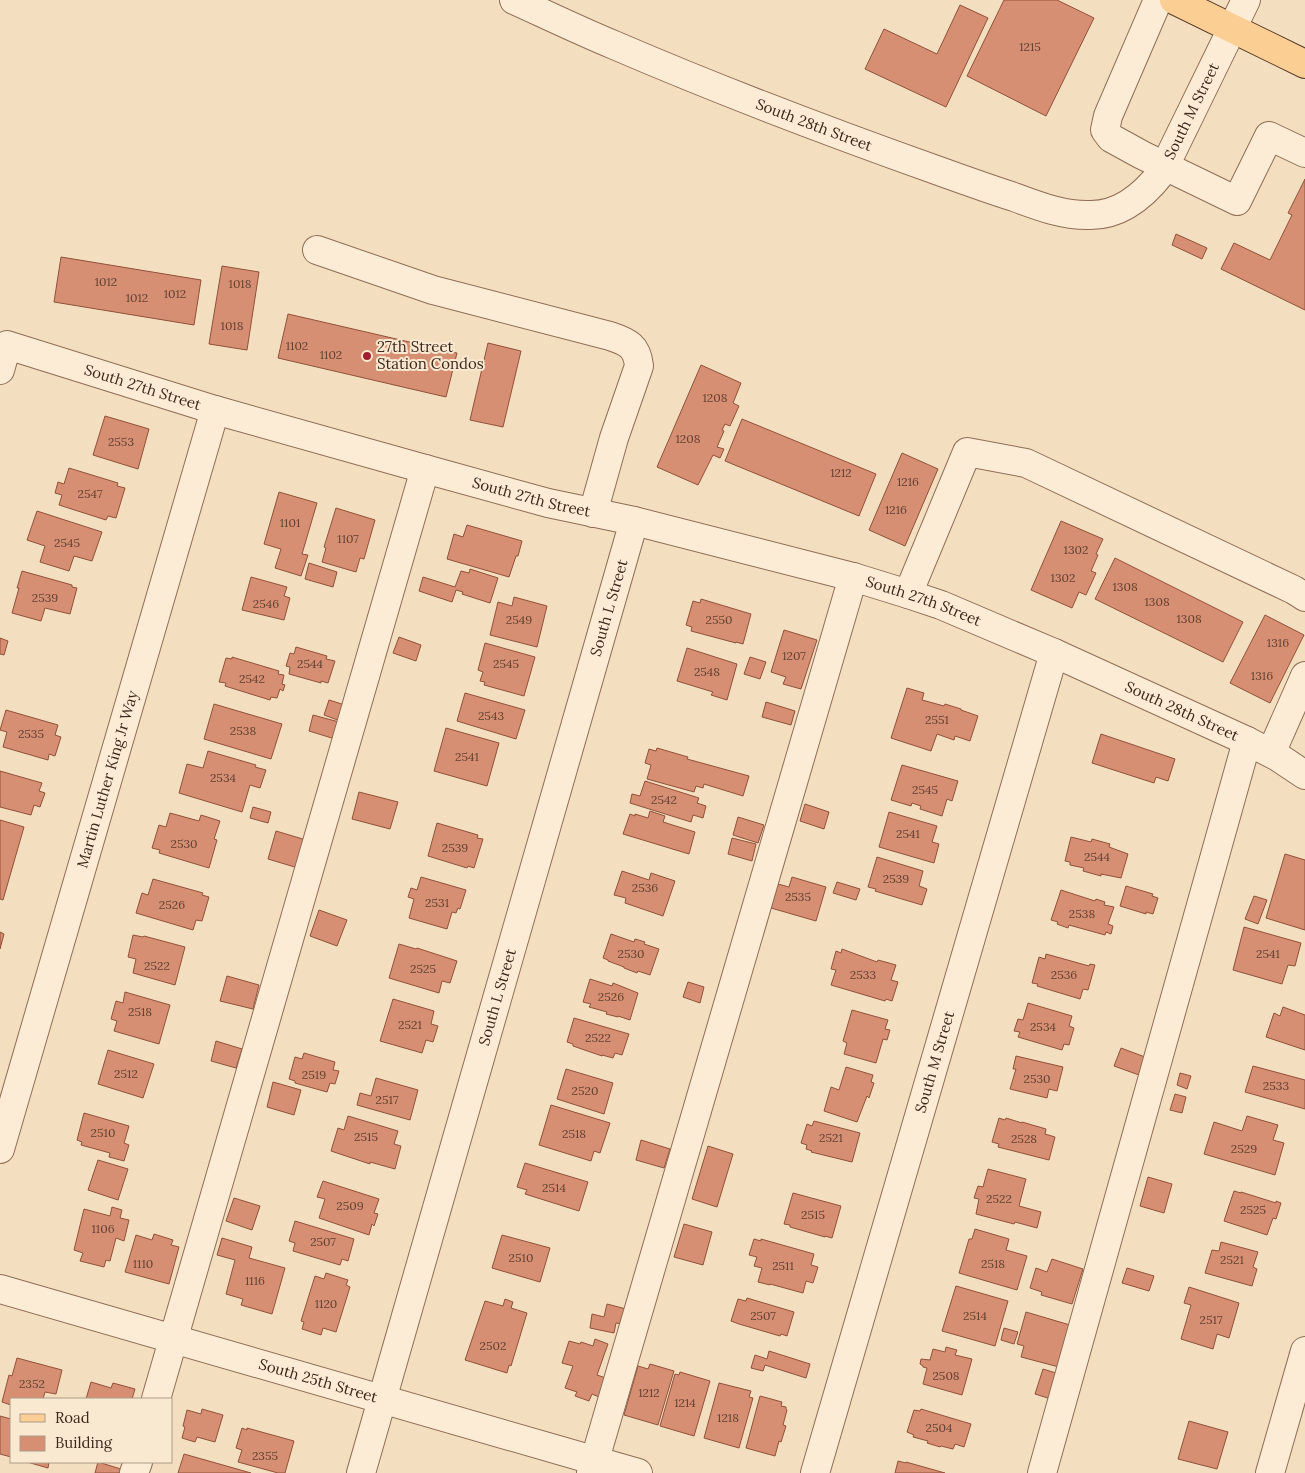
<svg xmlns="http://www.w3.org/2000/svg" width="1305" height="1473" viewBox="0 0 1305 1473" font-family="Lora,serif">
<rect width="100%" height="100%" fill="#f3dec0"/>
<path fill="#d68f72" stroke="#915138" d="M1004,0h53l37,18 -48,98 -79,-40z
M960,5l28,13 -42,89 -81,-38 19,-40 53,25z
M1305,179v131l-84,-41 13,-26 36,17 22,-45 -4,-2z
M1176,234l31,14 -5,11 -30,-14z
M61,257l140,23 -7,45 -140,-23z
M222,266l37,6 -12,78 -38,-6z
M288,314l169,39 -11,44 -168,-39z
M488,343l33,8 -18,76 -33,-7z
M701,365l40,18 -8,20 6,3 -9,20 -5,-2 -3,6 2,1 -7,16 7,2 -4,9 -7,-3 -15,30 -41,-18z
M105,416l44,13 -11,40 -45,-14z
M742,419l134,55 -17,42 -134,-55z
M902,453l36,16 -33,77 -36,-16z
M69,468l49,15 -1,3 8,2 -9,30 -8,-2 -2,4 -47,-15 3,-10 -7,-2 3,-11 6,2z
M279,492l38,11 -15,51 6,1 -7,21 -26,-8 6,-19 -17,-5z
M336,508l39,12 -11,39 -4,-1 -4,14 -34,-10 4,-14 -2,-1z
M37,511l65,21 -10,29 -18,-5 -5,15 -29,-9 5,-16 -18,-6z
M1061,521l42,18 -7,15 2,1 -7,16 5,2 -10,22 -7,-3 -7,16 -41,-18z
M467,525l55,16 -4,15h-2l-7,21 -62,-18 7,-25 9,3z
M1115,558l128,64 -20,40 -128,-63z
M309,563l28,9 -4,15 -28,-8z
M470,569l28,9 -8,25 -28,-9 1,-2 -7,-2 -4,12 -33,-11 4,-14 32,10 6,-16 8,2z
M22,571l50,14v2l5,1 -7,26 -25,-6 -4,13 -29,-8 7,-25h-2z
M251,577l36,10 -3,9 6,2 -6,22 -42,-10z
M514,597l33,9 -10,41 -47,-12 8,-33 14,4z
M701,599l50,15 -8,30 -7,-2v1l-45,-12 1,-4 -6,-2 7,-24 7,2z
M1265,615l39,20 -34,68 -40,-20z
M784,630l33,10 -16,49 -18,-5 3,-7 -15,-5z
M399,637l22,8 -5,16 -23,-8z
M0,638l8,3 -4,14 -4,-1z
M485,643l50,14 -11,39 -40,-11 1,-3 -5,-1 3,-9 -5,-2z
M296,647l31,9 -1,3 9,2 -7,22 -7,-2v2l-32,-9 1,-7 -4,-1 4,-13 4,1z
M687,648l50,16 -10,36 -16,-5 2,-3 -36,-11z
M232,657l47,14 -1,3 6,1 -2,9 3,1 -2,6 -3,-2 -3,9 -6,-1 -1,3 -45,-14 1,-3 -7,-1 7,-24 6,1z
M750,657l16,5 -6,17 -16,-5z
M907,688l17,5 -2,7 22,6 1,-2 16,5v1l17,6 -8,25 -15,-5 -1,4 -17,-6 -6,17 -40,-13z
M465,693l60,17 -9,29 -59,-18z
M329,700l19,6 -5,16 -19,-7z
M766,702l29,9 -4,14 -29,-8z
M214,704l68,20 -11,35 -67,-20z
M6,710l52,15 -3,10 6,2 -6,19 -6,-2 -1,6 -45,-13 4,-15 -7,-2z
M313,715l26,7 -4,17 -26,-8z
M446,728l53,15 -12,43 -53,-15z
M1101,734l74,25 -7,22 -12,-4 -2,6 -62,-20z
M657,748l31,9 -1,2 62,17 -6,20 -39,-12 -1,4 -7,-2 -2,6 -47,-13 4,-14 -6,-2 4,-14 7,2z
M208,751l48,14 -1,2 11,3 -6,18 -10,-3 -8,27 -63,-19 8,-29 16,4z
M902,765l56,16 -6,20 -5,-2 -5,17 -22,-7 1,-3 -9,-3 -1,3 -20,-6z
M0,771l42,12 -3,8 6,2 -5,14 -6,-2 -3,10 -31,-8z
M645,781l54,17 -2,5 9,3 -3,12 -10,-3 -2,7 -61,-19 2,-9 8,2z
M359,792l39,10 -8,27 -38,-10z
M805,804l24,8 -5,17 -24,-8z
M253,807l18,5 -3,11 -18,-5z
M650,811l15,5 -2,6 32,10 -6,22 -66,-20 7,-20 5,2v-2l13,4z
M889,812l48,14 -5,16 7,2 -5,19 -55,-16z
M170,813l29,8 2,-6 19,6 -6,18 3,1 -8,28 -50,-15 1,-3 -8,-2 7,-23 7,2z
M738,817l26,8 -6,18 -25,-8z
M0,820l24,7 -21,73 -3,-1z
M437,823l41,12 -1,3 6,1 -9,29 -6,-2 -1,2 -39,-12z
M276,831l30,9 -8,28 -30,-9z
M1071,837l20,5 1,-3 18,5 -1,3 19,7 -7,24 -20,-4v2l-18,-5 1,-3 -14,-3v-3l-5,-1z
M732,838l24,6 -4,17 -24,-7z
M1285,854l20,6v70l-39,-12z
M877,857l46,14 -4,15 8,3 -5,16 -47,-14 1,-2 -8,-2z
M622,871l27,9 2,-7 24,8 -12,35 -38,-13 1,-5 -12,-3z
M421,877l45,13 -6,19 -2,-1 -2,5 -4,-1 -5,17 -38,-11 5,-19 -6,-2 3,-9 6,2z
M792,877l34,10 -10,34 -45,-13 7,-24 11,3z
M153,879l50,14 -1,2 7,2 -7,24 -6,-1 -3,10 -57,-17 6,-20 6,2z
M837,882l23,7 -4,11 -23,-7z
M1126,886l27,8 -1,2 6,2 -5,16 -7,-2v2l-26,-8z
M1061,890l34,11 1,-2 9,3 -1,3 10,2 -6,17 5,2 -2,8 -5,-2 -1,3 -36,-10 -1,3 -11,-4 1,-2 -7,-2z
M1254,896l13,4 -9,24 -13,-5z
M319,910l28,10 -10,26 -27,-10z
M1244,927l57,16 -6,23 -7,-1 -6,19 -49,-14z
M0,932l4,2 -4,15z
M611,934l23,8 1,-3 10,3 -1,2 15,5 -9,26 -12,-4 -1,2 -13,-5v-1l-16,-6v-1l-5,-2z
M133,935l10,2 1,-1 41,11 -10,38 -42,-12 3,-14 -8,-2z
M399,944l17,5 1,-1 40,13 -7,22 -8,-2 -3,12 -50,-15z
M842,949l35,13 1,-2 18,5 -5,15 7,2 -6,19 -6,-2 -1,2 -54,-16 5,-15 -5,-1 5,-18 5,2z
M1046,954l43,12 1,-2 5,1 -7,25 -5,-1 -3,10 -43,-13 1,-2 -6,-1 7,-26 6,2z
M227,976l32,9 -6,24 -33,-8z
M590,979l22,7 1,-3 25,10 -8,27 -12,-4v1l-12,-3 1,-2 -18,-5 2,-3 -8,-2z
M688,982l16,5 -4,16 -17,-6z
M125,992l45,13 -11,39 -45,-13 3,-10 -6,-2 5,-18 7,2z
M393,999l41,12 -3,13 7,2 -5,16 -7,-2 -4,13 -42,-12z
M1028,1003l44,13 -3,10 5,2 -5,17 -5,-1 -2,6 -44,-13 2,-5 -6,-1 4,-12 5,1z
M1283,1007l22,8v35l-39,-13 8,-24 6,3z
M852,1010l36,10 -3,9 5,1 -3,10 -4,-1 -7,24 -32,-9 3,-11 -4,-2z
M574,1018l55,16 -7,21 -7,-2 -2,5 -11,-3v1l-29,-10v-2l-6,-2z
M216,1041l26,8 -6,19 -25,-7z
M1121,1048l24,9 -6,18 -25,-9z
M108,1050l46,14 -11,34 -45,-14z
M304,1053l31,9 -2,8 6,1 -4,13 -5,-1 -3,9 -32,-9v-2l-6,-2 6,-22 7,2z
M1016,1056l47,11 -6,24 -8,-2 -2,9 -37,-9 6,-20h-3z
M1253,1066l52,14v29l-60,-17z
M846,1067l27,8 -2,7 3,1 -5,15 -2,-2 -10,26 -33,-11 7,-24 8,3z
M566,1069l47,14 -9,31 -47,-15z
M1180,1073l11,3 -4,13 -10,-4z
M376,1078l42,12 -8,30 -53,-15 3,-12 11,3z
M273,1082l28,8 -7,25 -27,-8z
M1175,1094l11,3 -4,16 -12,-3z
M551,1105l59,18 -10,30 -6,-2 -3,10 -52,-16z
M84,1113l45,13 -5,17 5,2 -5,16 -15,-4 1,-4 -29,-8 1,-3 -5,-2z
M348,1116l50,15 -4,13 7,2 -6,23 -25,-7v2l-39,-13 7,-23 6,2z
M1247,1116l31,9 -5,15 11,3 -9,32 -71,-21 10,-32 28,9z
M999,1118l6,2 1,-2 16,5v-1l24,7 -1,5 10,3 -6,23 -51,-13 1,-3 -7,-2z
M814,1121l46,12 -8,29 -41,-10 1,-1 -6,-2 1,-4 -6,-2 6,-19 5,2z
M641,1140l29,9 -6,19 -28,-8z
M708,1146l25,8 -16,53 -25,-8z
M98,1160l30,9 -10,31 -30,-10z
M525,1163l63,19 -9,29 -54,-17 2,-4 -10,-3z
M988,1169l38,10 -7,27 22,6 -4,16 -22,-6 -1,2 -38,-10 3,-15 -5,-1 4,-12 5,1z
M1148,1177l24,7 -8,29 -24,-7z
M323,1181l56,18 -5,14 4,1 -4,12 -2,-2 -3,11 -50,-17 6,-19 -8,-2z
M1234,1191l7,2v-1l35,11v-2l5,2 -5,16 -3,-1 -6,17 -43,-14z
M793,1193l48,13 -9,32 -7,-2v1l-35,-10v-2l-6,-1z
M234,1198l26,8 -8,24 -26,-9z
M112,1207l10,3 -2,8 9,2 -5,21 -8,-3 -6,23 -4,-1 -2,7 -24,-6 3,-8 -9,-3 10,-41 26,7z
M295,1221l59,18 -6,22 -6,-2 -2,6 -47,-14 2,-8 -6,-2z
M684,1224l28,8 -9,33 -29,-8z
M975,1229l34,10 -3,11 21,6 -10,34 -58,-17 10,-34h3z
M154,1234l19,6 -2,5 8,2 -10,37 -44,-12 11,-37 16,5z
M502,1235l48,13 -10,34 -48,-14z
M222,1238l30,9 -3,11 36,10 -13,46 -31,-9 2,-6 -17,-5 9,-34 -18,-5z
M754,1239l7,2v-2l53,15 -3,11 7,2 -5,16 -7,-2 -3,12 -33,-9v1l-12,-3 4,-14 -8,-2 3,-9 -8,-2z
M1221,1242l37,10 -5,15 4,2 -5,17 -47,-13 7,-23 7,1z
M1052,1259l31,10 -11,35 -31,-9 1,-3 -12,-4 6,-20 11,4z
M1127,1268l27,8 -5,15 -27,-8z
M326,1273l22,7 -2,5 4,2 -14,45 -13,-4 -2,7 -19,-6 2,-7 -3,-1 14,-45 9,3z
M956,1286l52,15 -13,45 -53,-15z
M1189,1287l50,16 -10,35 -12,-4 -4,15 -32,-10 10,-34 -7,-2z
M747,1298l47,14 -7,24 -6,-2 -1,2 -41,-12 -8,-3 7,-22 8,2z
M505,1299l8,3 -2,6 16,5 -16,53 -2,-1 -2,8 -42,-13 20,-59 18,5z
M607,1304l19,5 -3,15 -7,-1 -2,10 -24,-5 2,-14 12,3z
M1026,1312l44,13 -11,42 -38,-10 3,-11 -7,-2z
M1004,1328l14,4 -4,12 -13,-4z
M595,1339l13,5 -11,31 9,3 -7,19 -7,-3 -3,7 -14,-5 2,-4 -12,-4 8,-22 -11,-3 7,-22 11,3 1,-2 12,4z
M946,1347l11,3 -2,5 17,4 -10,36 -39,-11 4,-16 -4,-1v-1l-3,-2 1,-5 9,1 3,-11 12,3z
M769,1351l41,13 -4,14 -41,-13 -2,6 -12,-3 4,-13 12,4z
M17,1358l45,12 -6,24 -11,-2 -2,7h-32v6l-9,-3 7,-27 3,1z
M650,1364l24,7 -16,54 -34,-10 14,-49 10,3z
M1043,1369l19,6 -8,25 -19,-6z
M680,1372l30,9 -16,55 -34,-10 15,-52 4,1z
M91,1382l20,6 2,-5 22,6 -3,10h-46z
M719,1383l32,8 -2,6 4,1 -14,50 -35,-10z
M760,1396l22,6 -1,4 5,1v2l1,1 -4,15 3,1 -5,16 -2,-1 -4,15 -29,-8z
M202,1409l21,6 -8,27 -18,-5 -2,5 -13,-4 3,-11 -2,-1 4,-16 14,4z
M921,1409l50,15 -7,23 -9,-3 -2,5 -12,-3 -1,1 -13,-4 1,-2 -15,-4 1,-2 -7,-3 7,-22 6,1z
M0,1416l11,3v38l-11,-3z
M1189,1421l39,11 -11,37 -39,-10z
M242,1428l5,2v-2l47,13 -9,32h-7l-40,-11 4,-12 -6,-2z
M184,1454l67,19h-73z
M898,1461l8,2v-1l39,11h-50z
M27,1462h22l-1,6z
M98,1462l23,7 -2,4h-24z"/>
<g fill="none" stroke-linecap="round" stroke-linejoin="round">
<defs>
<g id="minor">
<path id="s1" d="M514,0c33,15 66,31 100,45 107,46 215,87 325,126 25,9 50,18 75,26 24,9 50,19 77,18 30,0 54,-21 71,-43l84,-172"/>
<path d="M1158,0l-50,116 -3,14 6,8 31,17 95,46 32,-65 36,17"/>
<path d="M317,250l116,40 177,46c18,6 27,10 29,30l-25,72 -21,75"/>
<path id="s2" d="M0,370l7,-25 208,65 210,59 123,34 86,18 219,56 55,17 33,11 113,48 193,88 31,16 27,18"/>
<path d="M908,594l59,-142 59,11 268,127 11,7"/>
<path d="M1271,753l34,-77"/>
<path id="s3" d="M0,1149l215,-739"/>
<path id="s4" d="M0,1289l638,184"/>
<path d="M156,1399l269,-930"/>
<path d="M134,1473l4,-11"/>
<path id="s5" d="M361,1473l273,-952"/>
<path d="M591,1473l262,-896"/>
<path id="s6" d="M815,1473l239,-820"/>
<path d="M1042,1473l205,-732"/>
<path d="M1270,1473l35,-122"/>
</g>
<path id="major" d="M1174,0l131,64"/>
</defs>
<use href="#minor" stroke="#8f6d56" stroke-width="30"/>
<use href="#major" stroke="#5c3c2a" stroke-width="30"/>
<use href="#minor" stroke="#fdecd5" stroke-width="28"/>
<use href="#major" stroke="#fbce94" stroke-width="28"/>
</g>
<circle fill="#a51e2f" stroke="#fae9d1" stroke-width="2" cx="367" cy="356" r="5"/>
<g text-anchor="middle" stroke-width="4" stroke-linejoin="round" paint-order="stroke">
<g font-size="12" fill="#634232">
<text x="1030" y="51">1215</text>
<text x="106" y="286">1012</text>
<text x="240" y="288">1018</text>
<text x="175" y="298">1012</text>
<text x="137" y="302">1012</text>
<text x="232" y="330">1018</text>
<text x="297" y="350">1102</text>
<text x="331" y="359">1102</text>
<text x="715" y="402">1208</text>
<text x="688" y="443">1208</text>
<text x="121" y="446">2553</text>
<text x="841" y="477">1212</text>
<text x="908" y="486">1216</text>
<text x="90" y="498">2547</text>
<text x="896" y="514">1216</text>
<text x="290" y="527">1101</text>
<text x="348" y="543">1107</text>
<text x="67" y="547">2545</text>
<text x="1076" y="554">1302</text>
<text x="1063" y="582">1302</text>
<text x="1125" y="591">1308</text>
<text x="45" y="602">2539</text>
<text x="1157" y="606">1308</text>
<text x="266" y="608">2546</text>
<text x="1189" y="623">1308</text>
<text x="519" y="624">2549</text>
<text x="719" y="624">2550</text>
<text x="1278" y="647">1316</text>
<text x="794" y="660">1207</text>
<text x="310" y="668">2544</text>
<text x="506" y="668">2545</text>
<text x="707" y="676">2548</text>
<text x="1262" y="680">1316</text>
<text x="252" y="683">2542</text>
<text x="491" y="720">2543</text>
<text x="937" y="724">2551</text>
<text x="243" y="735">2538</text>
<text x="31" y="738">2535</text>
<text x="467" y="761">2541</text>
<text x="223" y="782">2534</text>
<text x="925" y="794">2545</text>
<text x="664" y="804">2542</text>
<text x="908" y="838">2541</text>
<text x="184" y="848">2530</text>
<text x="455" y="852">2539</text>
<text x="1097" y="861">2544</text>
<text x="896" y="883">2539</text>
<text x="645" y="892">2536</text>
<text x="798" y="901">2535</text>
<text x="437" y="907">2531</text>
<text x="172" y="909">2526</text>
<text x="1082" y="918">2538</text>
<text x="631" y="958">2530</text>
<text x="1268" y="958">2541</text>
<text x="157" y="970">2522</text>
<text x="423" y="973">2525</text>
<text x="863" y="979">2533</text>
<text x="1064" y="979">2536</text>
<text x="611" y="1001">2526</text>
<text x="140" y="1016">2518</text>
<text x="410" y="1029">2521</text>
<text x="1043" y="1031">2534</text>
<text x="598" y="1042">2522</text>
<text x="126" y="1078">2512</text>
<text x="314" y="1079">2519</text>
<text x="1037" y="1083">2530</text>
<text x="1276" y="1090">2533</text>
<text x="585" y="1095">2520</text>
<text x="387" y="1104">2517</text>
<text x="103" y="1137">2510</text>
<text x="574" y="1138">2518</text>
<text x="366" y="1141">2515</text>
<text x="831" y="1142">2521</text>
<text x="1024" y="1143">2528</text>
<text x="1244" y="1153">2529</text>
<text x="554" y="1192">2514</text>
<text x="999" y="1203">2522</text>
<text x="350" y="1210">2509</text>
<text x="1253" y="1214">2525</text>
<text x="813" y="1219">2515</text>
<text x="103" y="1233">1106</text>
<text x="323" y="1246">2507</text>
<text x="521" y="1262">2510</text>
<text x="1232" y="1264">2521</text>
<text x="143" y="1268">1110</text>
<text x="993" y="1268">2518</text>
<text x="783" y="1270">2511</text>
<text x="255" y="1285">1116</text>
<text x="326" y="1308">1120</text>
<text x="763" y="1320">2507</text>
<text x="975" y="1320">2514</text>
<text x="1211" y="1324">2517</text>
<text x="493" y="1350">2502</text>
<text x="946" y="1380">2508</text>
<text x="32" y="1388">2352</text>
<text x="649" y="1397">1212</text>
<text x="685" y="1407">1214</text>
<text x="728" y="1422">1218</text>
<text x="939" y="1432">2504</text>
<text x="265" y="1460">2355</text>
</g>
<g font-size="15" fill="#3d281c" stroke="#fae9d1">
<text dy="5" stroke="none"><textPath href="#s1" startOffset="771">South M Street</textPath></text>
<text dy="5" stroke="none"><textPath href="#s1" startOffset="325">South 28th Street</textPath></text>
<text dy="5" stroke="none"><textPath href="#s2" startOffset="168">South 27th Street</textPath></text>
<text dy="5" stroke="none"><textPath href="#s2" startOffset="572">South 27th Street</textPath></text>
<text dy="5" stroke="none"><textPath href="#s2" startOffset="978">South 27th Street</textPath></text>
<text dy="5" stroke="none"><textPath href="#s5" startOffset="900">South L Street</textPath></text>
<text dy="5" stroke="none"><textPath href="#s2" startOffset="1259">South 28th Street</textPath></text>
<text dy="5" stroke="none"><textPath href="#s3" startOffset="385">Martin Luther King Jr Way</textPath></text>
<text dy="5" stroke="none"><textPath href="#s5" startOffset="495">South L Street</textPath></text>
<text dy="5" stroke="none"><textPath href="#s6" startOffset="428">South M Street</textPath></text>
<text dy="5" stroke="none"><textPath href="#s4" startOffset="331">South 25th Street</textPath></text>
</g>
<g font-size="15" fill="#3d281c" stroke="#fae9d1" text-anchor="start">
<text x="377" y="352">27th Street<tspan x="377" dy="17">Station Condos</tspan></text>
</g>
</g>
<rect x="10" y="1398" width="162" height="65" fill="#fae9d1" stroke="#ae9c89"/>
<rect x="20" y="1414" width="25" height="8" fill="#fbce94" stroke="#ae9c89"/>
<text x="55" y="1423" font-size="15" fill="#3d281c">Road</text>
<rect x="20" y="1436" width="25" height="15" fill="#d68f72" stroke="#ae9c89"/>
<text x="55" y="1448" font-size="15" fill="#3d281c">Building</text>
</svg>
